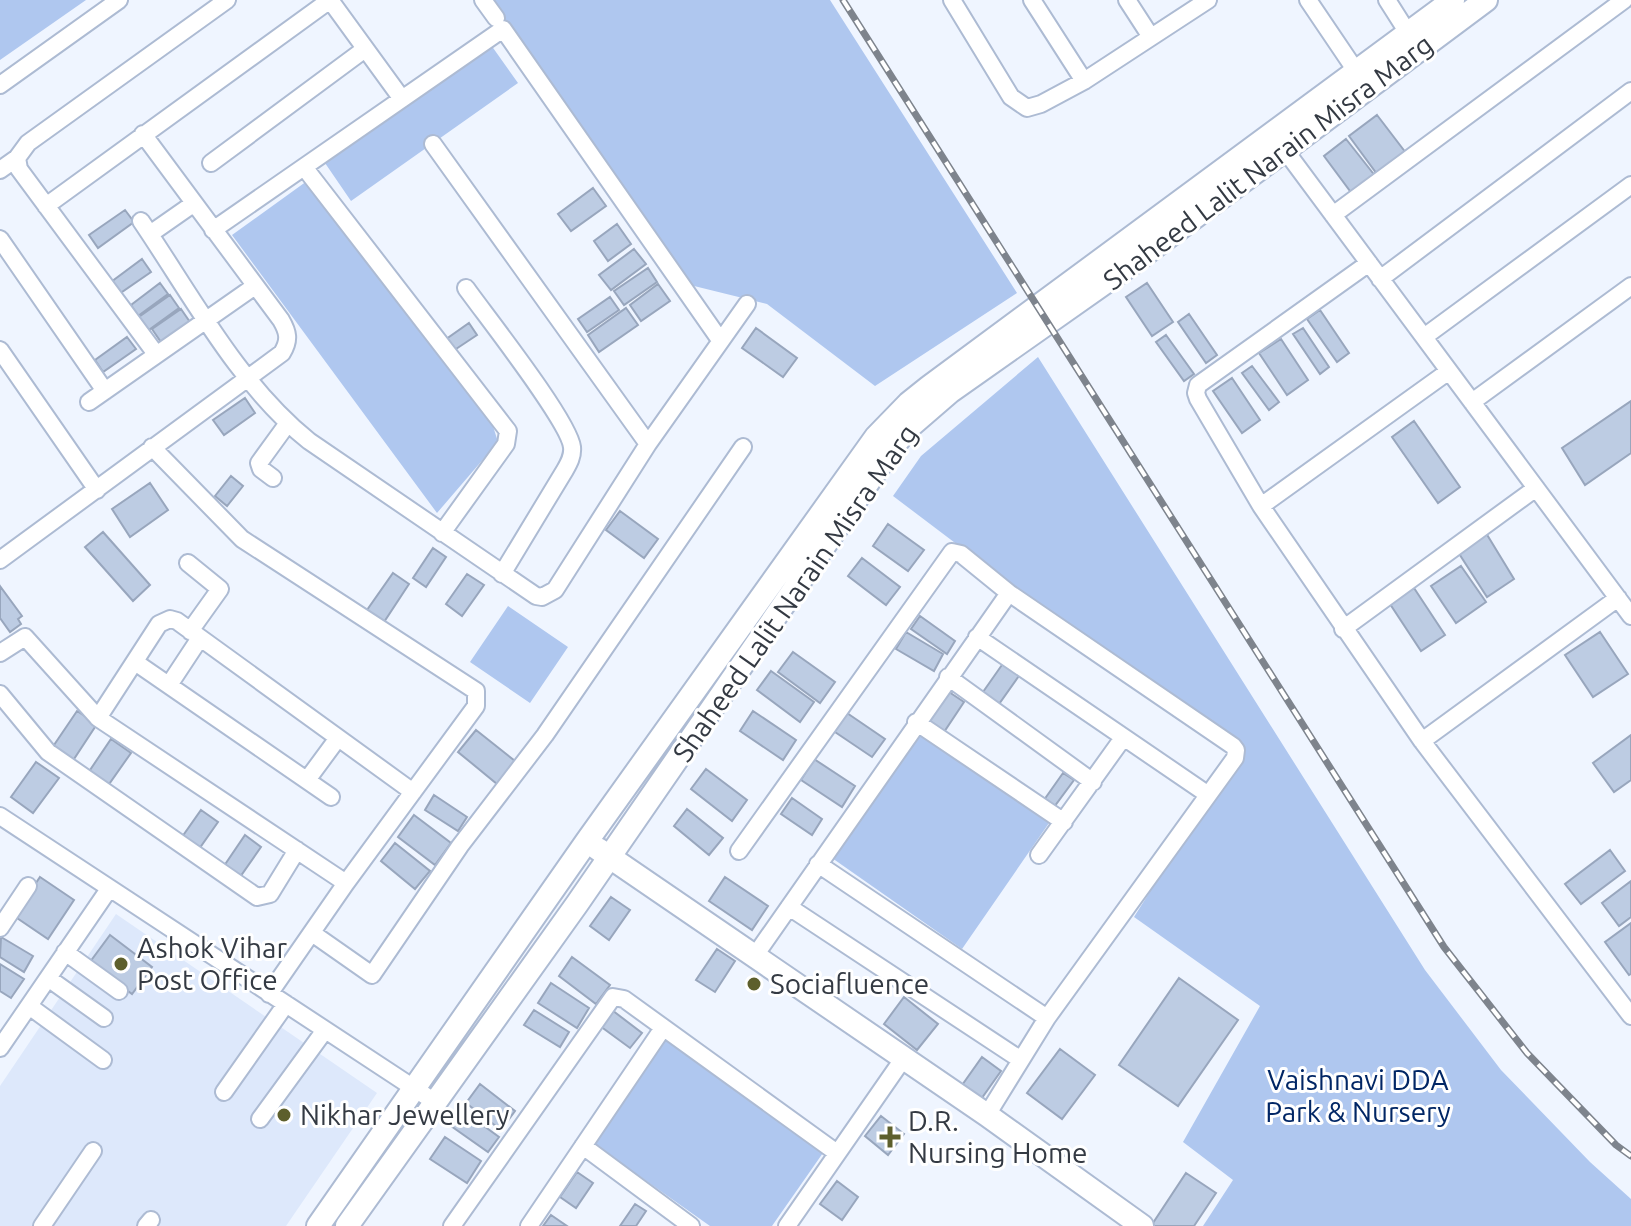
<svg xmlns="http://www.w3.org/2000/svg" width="1631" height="1226" viewBox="0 0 1631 1226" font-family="Ubuntu,sans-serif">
<rect width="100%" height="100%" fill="#eff5ff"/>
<path fill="#dde8fb" d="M116,914l261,179 -91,133h-286v-140z"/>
<path fill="#afc7ef" d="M0,0h86l-86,60z
M491,0h339l187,293 -142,93 -108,-82 -77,-19z
M491,45l27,38 -167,118 -26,-38z
M307,181l185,242 6,19 -61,71 -205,-278z
M1038,357l387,613 76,100 89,92 41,37v27h-428l30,-46 -50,-38 77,-136 -126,-89 102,-162 -343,-259 28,-40z
M508,606l60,41 -38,56 -60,-41z
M919,732l130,91 -87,126 -130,-91z
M667,1039l158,111 -53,76h-62l-116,-82z"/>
<path fill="#bdcce3" stroke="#98a6bd" stroke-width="2" d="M1377,115l29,38 -29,21 -28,-38z
M1346,139l30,38 -23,18 -29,-39z
M593,188l13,18 -35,25 -13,-17z
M125,210l9,12 -36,26 -9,-13z
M617,224l14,20 -23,17 -14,-20z
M634,249l12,15 -35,26 -12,-15z
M142,259l9,13 -32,22 -8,-12z
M648,268l9,14 -33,23 -10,-14z
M160,283l8,11 -30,22 -7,-11z
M1147,283l26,39 -21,14 -26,-39z
M658,284l12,17 -29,20 -11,-16z
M170,295l9,13 -33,24 -10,-13z
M610,297l9,13 -32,22 -9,-13z
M626,308l12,17 -39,27 -11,-17z
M181,309l11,16 -29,20 -11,-16z
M1320,310l29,43 -12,9 -30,-43z
M1189,314l28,41 -11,8 -28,-41z
M469,323l8,12 -27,18 -8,-11z
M756,328l41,30 -14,19 -41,-29z
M1303,328l26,39 -9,7 -27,-40z
M1166,335l28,39 -10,7 -28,-39z
M127,337l9,12 -33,23 -8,-12z
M1281,339l27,41 -21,15 -28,-42z
M1252,366l27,36 -10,8 -27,-37z
M1232,378l28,42 -18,13 -29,-42z
M245,398l10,15 -31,22 -11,-15z
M1631,401v52l-46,32 -23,-37z
M1414,421l46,66 -22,16 -46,-66z
M231,476l12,10 -16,20 -12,-10z
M150,483l18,27 -38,27 -18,-28z
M620,511l38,28 -14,19 -38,-28z
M888,524l36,26 -16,21 -35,-25z
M103,532l47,53 -17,16 -48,-54z
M1486,533l28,46 -27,18 -29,-45z
M433,548l13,9 -20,30 -13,-9z
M862,558l38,29 -14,18 -38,-29z
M1461,566l25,36 -30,21 -25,-37z
M393,573l16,11 -25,38 -17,-12z
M467,574l17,11 -22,31 -16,-12z
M0,586l22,30 -4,3 3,5 -11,8 -10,-14z
M1414,588l31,47 -24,16 -31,-47z
M920,616l35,25 -8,13 -36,-25z
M906,632l37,22 -9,17 -38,-22z
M1600,632l28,42 -35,23 -28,-42z
M793,652l42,30 -15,21 -42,-31z
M1004,662l17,11 -22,31 -16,-12z
M771,671l43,31 -14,20 -43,-32z
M949,692l15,10 -20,30 -15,-10z
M77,711l20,13 -25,38 -20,-14z
M753,711l43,29 -13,20 -43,-29z
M844,711l41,28 -13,18 -40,-27z
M476,730l39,31 -18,23 -39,-32z
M1631,735v45l-17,12 -21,-29z
M111,739l20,14 -24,34 -19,-14z
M814,759l41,27 -13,21 -41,-27z
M36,762l23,16 -26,35 -22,-16z
M706,769l41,31 -15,21 -41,-32z
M1063,773l11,7 -20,27 -10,-7z
M434,795l33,22 -9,14 -33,-21z
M792,798l30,21 -10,16 -31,-21z
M687,809l36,29 -14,17 -35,-29z
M201,810l17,12 -19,27 -17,-12z
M414,815l37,28 -16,22 -37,-28z
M245,835l16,12 -21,30 -16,-11z
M395,843l35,28 -15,18 -34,-28z
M1610,850l15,21 -44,33 -16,-20z
M40,877l34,23 -26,39 -34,-23z
M725,877l43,29 -16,24 -43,-29z
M1631,881v36l-12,9 -17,-23z
M611,897l19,13 -21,30 -19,-14z
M1631,923v51l-2,1 -24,-33z
M110,935l42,32 -20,27 -42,-32z
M1,937l32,19 -9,16 -24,-15z
M717,949l18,12 -20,31 -19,-12z
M572,957l38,28 -14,19 -37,-28z
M0,964l24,15 -13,19 -11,-7z
M1179,978l59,42 -60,86 -59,-41z
M551,983l38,25 -12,20 -39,-25z
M904,997l34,27 -21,26 -33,-26z
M608,1007l34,26 -12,15 -34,-25z
M534,1010l35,22 -9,15 -36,-22z
M1060,1049l35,26 -33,44 -35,-26z
M982,1057l19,14 -22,31 -19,-14z
M480,1084l35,27 -14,19 -35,-27z
M462,1110l37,27 -11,15 -37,-26z
M881,1116l23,18 -16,21 -23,-19z
M445,1137l36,24 -14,22 -37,-24z
M577,1172l16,11 -17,25 -16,-11z
M1186,1173l30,20 -22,33h-43z
M837,1181l21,16 -16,23 -22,-16z
M635,1204l11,7 -10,15h-16z
M551,1215l16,11h-24z"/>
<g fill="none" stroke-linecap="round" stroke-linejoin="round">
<defs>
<path id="street" d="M330,0l72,99
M483,0l13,18
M952,0l59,97 16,11 14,-4 43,-23 124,-81
M1032,0l52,81
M1127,0l24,37
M1308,0l48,71
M1387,0l21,33
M0,85l119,-85
M1279,142l352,474
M433,144l215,300
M211,163l154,-114
M304,167l204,264 -2,13 -64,89
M0,170l17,-12
M46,206l284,-206
M1333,215l291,-215
M141,221c51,75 97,163 168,220l227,155 6,1 13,-7 93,-146 99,-140
M213,230l290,-201 217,311
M150,234l43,-30
M0,239l105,152
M1380,279l251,-188
M466,288c20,28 103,133 106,159 1,9 -3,16 -7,23l-63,104
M1424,337l207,-152
M0,350l97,140
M156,354l-137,-185 -2,-11 11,-15 199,-143
M1449,371l-188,135 161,235 209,275
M89,402l166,-116
M1472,402l159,-116
M152,447l90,92 234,152v15l-130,177 -77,111
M273,478l-12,-9 -2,-6 29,-40
M1261,506l-63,-107 -2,-6 2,-8 171,-122
M0,560l282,-207c8,-13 6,-21 -1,-33l-138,-186
M188,563l32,26 -30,42
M1343,629l193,-141
M977,637l230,157
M0,653l25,-16 73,81 248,165
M135,662l196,135
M948,677l145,105
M169,685l31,-47
M0,694l48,58 209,145 13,-3 27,-44
M98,718l61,-94 11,-5 7,2 236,171
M916,722l148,100
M1422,741l196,-143
M307,780l31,-42
M0,816l435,286
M739,851l213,-299 9,2 48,39 224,153 3,4 -1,8 -188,260 -60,97
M1039,855l84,-117
M818,864l229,154
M789,907l232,153
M0,928l28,-42
M312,933l60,42 88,-129 85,-111 198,-288
M65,952l54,39
M754,957l255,-364
M48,978l56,40
M29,1006l74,54
M0,1048l109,-159
M224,1092l62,-88
M260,1119l65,-89
M583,1146l108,80
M42,1226l51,-75
M146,1226l5,-6
M452,1226l161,-229 11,2 213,154
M529,1226l134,-198
M787,1226l116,-167"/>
<path id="secondary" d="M598,849l389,266 155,111
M318,1226l269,-385 289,-404 33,-34 20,-16 524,-387
M347,1226l230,-322 312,-452 18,-23 44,-38 186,-131 349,-260"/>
</defs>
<use href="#street" stroke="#adbbd3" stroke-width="20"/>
<use href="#secondary" stroke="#adbbd3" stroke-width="26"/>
<use href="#street" stroke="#fff" stroke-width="16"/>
<use href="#secondary" stroke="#fff" stroke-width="22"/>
<defs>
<path id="rail" d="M843,0l601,947 83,106 89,92 15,11"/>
</defs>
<use href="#rail" stroke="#7e848d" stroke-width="7"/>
<use href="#rail" stroke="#fff" stroke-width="4" stroke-dasharray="12" stroke-linecap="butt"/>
</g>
<g fill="#5d5f2c" stroke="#fff" stroke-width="3">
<circle cx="121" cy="964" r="8"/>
<circle cx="754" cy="984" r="8"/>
<circle cx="284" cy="1115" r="8"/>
<path d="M886 1125h8v8h8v8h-8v8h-8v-8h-8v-8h8z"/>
</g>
<g text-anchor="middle" stroke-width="6" stroke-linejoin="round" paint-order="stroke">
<g font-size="28" fill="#343a43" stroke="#fff">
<text transform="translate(1268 162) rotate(-37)" y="10">Shaheed Lalit Narain Misra Marg</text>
<text transform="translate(795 593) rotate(-55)" y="10">Shaheed Lalit Narain Misra Marg</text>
</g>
<g font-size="28" fill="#343a43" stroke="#fff" text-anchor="start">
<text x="137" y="958">Ashok Vihar<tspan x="137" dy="32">Post Office</tspan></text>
<text x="770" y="994">Sociafluence</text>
<text x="300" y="1125">Nikhar Jewellery</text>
<text x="908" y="1131">D.R.<tspan x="908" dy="32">Nursing Home</tspan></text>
</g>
<g font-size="28" fill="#012665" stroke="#fff">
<text x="1358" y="1090">Vaishnavi DDA<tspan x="1358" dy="32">Park &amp; Nursery</tspan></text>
</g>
</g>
</svg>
